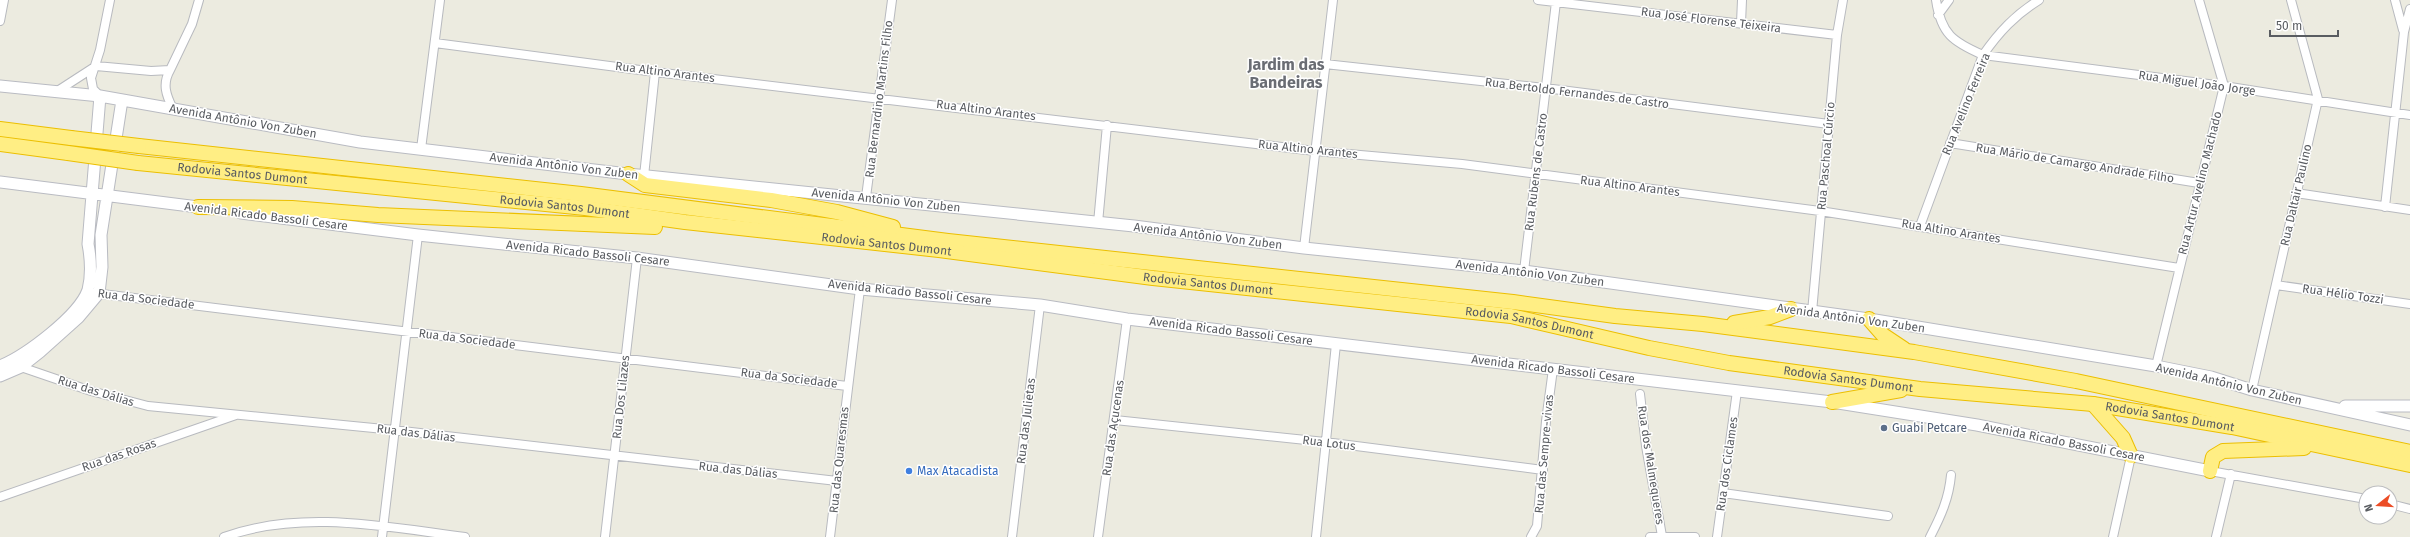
<svg xmlns="http://www.w3.org/2000/svg" width="2410" height="537" viewBox="0 0 2410 537" font-family="'Fira Sans',sans-serif">
<rect width="100%" height="100%" fill="#ecebe0"/>
<g fill="none" stroke-linecap="round" stroke-linejoin="round">
<defs>
<path id="street" d="M1538,0l299,35
M1936,0c5,34 17,42 47,55l241,31 186,29
M2395,0l8,30
M1938,15l11,-15
M0,21l4,-21
M1741,23l1,-23
M435,43l220,29 660,79 147,13 358,47 359,57
M1325,64l220,24 284,36
M96,66l55,5 19,-1 22,-46 7,-24
M170,70c-8,14 -4,25 3,39
M59,90l37,-24
M100,96l-7,-7 -2,-11 9,-28 10,-50
M1950,143l249,40
M421,149l19,-149
M644,176l11,-104
M2296,193l114,17
M866,197l26,-197
M2385,207l19,-175 6,-23
M1098,223l9,-98
M1920,226l63,-171c16,-23 32,-40 56,-55
M1304,248l29,-248
M1524,271l32,-269
M2276,285l134,19
M94,293l753,93
M1812,312l25,-277 6,-35
M18,366l73,25 57,15 246,24 443,51
M2156,366l68,-280 -25,-86
M2252,390l66,-291 -27,-99
M1640,394l6,52 16,90
M1115,420l210,22 218,28
M2210,471l156,28
M1723,493l165,23
M0,497l236,-82
M2390,504l20,5
M224,537c78,-28 162,-10 241,0
M382,537l36,-302
M605,537l32,-279
M830,537l30,-248
M1012,537l28,-232
M1098,537l29,-218
M1316,537l20,-193
M1531,537l6,-11 9,-105 7,-52
M1650,537h45
M1717,537l20,-146
M1930,537c11,-21 19,-39 21,-62
M2113,537l18,-81
M2216,537l15,-63"/>
<path id="secondary" d="M0,86l100,10 260,46 268,32 506,52 170,22 220,23 345,48 287,47 55,11 41,13 158,35
M0,182l206,26
M241,213l177,22 219,23 223,31 180,16 87,14 705,83 145,23 233,46
M0,366c25,-10 79,-50 88,-76 4,-16 3,-30 0,-46l12,-148
M0,376l21,-9 19,-15 38,-34 21,-25 3,-26 -1,-32 21,-135
M2345,406h65"/>
<g id="highway">
<path d="M0,129l71,9"/>
<path d="M0,144l68,9"/>
<path d="M139,146l442,48 367,47 565,61 102,14 88,8 211,28 162,29 334,71"/>
<path id="s1" d="M138,163l447,45 100,14 254,28 214,28 358,38 138,32 80,15 191,26 173,15 139,23 178,38"/>
<path d="M628,174l17,11 126,15 66,12 56,15"/>
<path d="M198,207l94,1 86,7 277,12"/>
<path d="M1869,319l14,16 21,14"/>
<path d="M1734,323l36,-6 21,-8"/>
<path d="M1832,402l69,-12"/>
<path d="M2093,404l30,34 8,18"/>
<path d="M2210,471l3,-14 10,-6 81,-3"/>
</g>
</defs>
<use href="#street" stroke="#b8babf" stroke-width="10"/>
<use href="#secondary" stroke="#b9bbc2" stroke-width="13"/>
<use href="#highway" stroke="#ecbf00" stroke-width="16"/>
<use href="#street" stroke="#fff" stroke-width="8"/>
<use href="#secondary" stroke="#fff" stroke-width="11"/>
<use href="#highway" stroke="#ffee84" stroke-width="14"/>
<defs>
<path id="highway-bridge" d="M71,138l68,8
M68,153l70,10"/>
</defs>
<use href="#highway-bridge" stroke="#ecbf00" stroke-width="16" stroke-linecap="butt"/>
<use href="#highway-bridge" stroke="#ffee84" stroke-width="14"/>
</g>
<circle fill="#5c6f8a" stroke="#fff" stroke-width="1.5" cx="1884" cy="428" r="4"/>
<circle fill="#3f7fe0" stroke="#fff" stroke-width="1.5" cx="909" cy="471" r="4"/>
<g text-anchor="middle" stroke-width="3" stroke-linejoin="round" paint-order="stroke">
<g font-size="12" fill="#595c61" stroke="#fff">
<text transform="translate(1711 20) rotate(7)" y="4">Rua José Florense Teixeira</text>
<text transform="translate(665 72) rotate(7)" y="4">Rua Altino Arantes</text>
<text transform="translate(2197 83) rotate(8)" y="4">Rua Miguel João Jorge</text>
<text transform="translate(1577 93) rotate(7)" y="4">Rua Bertoldo Fernandes de Castro</text>
<text transform="translate(879 99) rotate(-83)" y="4">Rua Bernardino Martins Filho</text>
<text transform="translate(1966 104) rotate(-68)" y="4">Rua Avelino Ferreira</text>
<text transform="translate(986 110) rotate(7)" y="4">Rua Altino Arantes</text>
<text transform="translate(243 121) rotate(10)" y="4">Avenida Antônio Von Zuben</text>
<text transform="translate(1308 149) rotate(6)" y="4">Rua Altino Arantes</text>
<text transform="translate(1826 156) rotate(-85)" y="4">Rua Paschoal Cúrcio</text>
<text transform="translate(2075 163) rotate(9)" y="4">Rua Mário de Camargo Andrade Filho</text>
<text transform="translate(564 166) rotate(7)" y="4">Avenida Antônio Von Zuben</text>
<text transform="translate(1536 172) rotate(-83)" y="4">Rua Rubens de Castro</text>
<text dy="4" stroke="none"><textPath href="#s1" startOffset="105">Rodovia Santos Dumont</textPath></text>
<text transform="translate(2200 183) rotate(-76)" y="4">Rua Artur Avelino Machado</text>
<text transform="translate(1630 186) rotate(7)" y="4">Rua Altino Arantes</text>
<text transform="translate(2296 195) rotate(-77)" y="4">Rua Daltair Paulino</text>
<text transform="translate(886 200) rotate(6)" y="4">Avenida Antônio Von Zuben</text>
<text dy="4" stroke="none"><textPath href="#s1" startOffset="429">Rodovia Santos Dumont</textPath></text>
<text transform="translate(266 216) rotate(7)" y="4">Avenida Ricado Bassoli Cesare</text>
<text transform="translate(1951 231) rotate(9)" y="4">Rua Altino Arantes</text>
<text transform="translate(1208 236) rotate(7)" y="4">Avenida Antônio Von Zuben</text>
<text dy="4" stroke="none"><textPath href="#s1" startOffset="753">Rodovia Santos Dumont</textPath></text>
<text transform="translate(588 253) rotate(6)" y="4">Avenida Ricado Bassoli Cesare</text>
<text transform="translate(1530 273) rotate(7)" y="4">Avenida Antônio Von Zuben</text>
<text dy="4" stroke="none"><textPath href="#s1" startOffset="1077">Rodovia Santos Dumont</textPath></text>
<text transform="translate(910 292) rotate(6)" y="4">Avenida Ricado Bassoli Cesare</text>
<text transform="translate(2343 294) rotate(8)" y="4">Rua Hélio Tozzi</text>
<text transform="translate(146 299) rotate(7)" y="4">Rua da Sociedade</text>
<text transform="translate(1851 318) rotate(8)" y="4">Avenida Antônio Von Zuben</text>
<text dy="4" stroke="none"><textPath href="#s1" startOffset="1401">Rodovia Santos Dumont</textPath></text>
<text transform="translate(1231 331) rotate(7)" y="4">Avenida Ricado Bassoli Cesare</text>
<text transform="translate(467 339) rotate(7)" y="4">Rua da Sociedade</text>
<text transform="translate(1553 369) rotate(7)" y="4">Avenida Ricado Bassoli Cesare</text>
<text transform="translate(789 378) rotate(7)" y="4">Rua da Sociedade</text>
<text dy="4" stroke="none"><textPath href="#s1" startOffset="1725">Rodovia Santos Dumont</textPath></text>
<text transform="translate(2229 384) rotate(13)" y="4">Avenida Antônio Von Zuben</text>
<text transform="translate(96 391) rotate(17)" y="4">Rua das Dálias</text>
<text transform="translate(621 397) rotate(-84)" y="4">Rua Dos Lilazes</text>
<text dy="4" stroke="none"><textPath href="#s1" startOffset="2049">Rodovia Santos Dumont</textPath></text>
<text transform="translate(1026 421) rotate(-83)" y="4">Rua das Julietas</text>
<text transform="translate(1113 428) rotate(-82)" y="4">Rua das Açucenas</text>
<text transform="translate(416 433) rotate(7)" y="4">Rua das Dálias</text>
<text transform="translate(2064 442) rotate(11)" y="4">Avenida Ricado Bassoli Cesare</text>
<text transform="translate(1329 443) rotate(7)" y="4">Rua Lotus</text>
<text transform="translate(1544 454) rotate(-85)" y="4">Rua das Sempre-vivas</text>
<text transform="translate(119 455) rotate(-19)" y="4">Rua das Rosas</text>
<text transform="translate(839 460) rotate(-84)" y="4">Rua das Quaresmas</text>
<text transform="translate(1727 464) rotate(-82)" y="4">Rua dos Ciclames</text>
<text transform="translate(1651 465) rotate(81)" y="4">Rua dos Malmequeres</text>
<text transform="translate(738 470) rotate(6)" y="4">Rua das Dálias</text>
</g>
<g font-size="12" fill="#4e5e75" stroke="#fff" text-anchor="start">
<text x="1892" y="432">Guabi Petcare</text>
</g>
<g font-size="12" fill="#366cbe" stroke="#fff" text-anchor="start">
<text x="917" y="475">Max Atacadista</text>
</g>
<g font-size="16" font-weight="bold" fill="#6a6d74" stroke="#fff">
<text x="1286" y="70">Jardim das<tspan x="1286" dy="18">Bandeiras</tspan></text>
</g>
</g>
<g transform="translate(2378 505) rotate(253)"><circle r="19" fill="#ffffff" stroke="#bdbec0"/>
<path d="M0-3L7 15L0 10L-7 15Z" fill="#ec4d26"/>
<text y="-6" font-size="11" font-weight="bold" text-anchor="middle" fill="#595c61">N</text>
</g>
<path d="M2270 30v6h68v-6" fill="none" stroke="#595c61" stroke-width="2"/>
<text x="2276" y="30" font-size="12" fill="#595c61" stroke="#ffffff" stroke-width="3" paint-order="stroke">50 m</text>
</svg>
